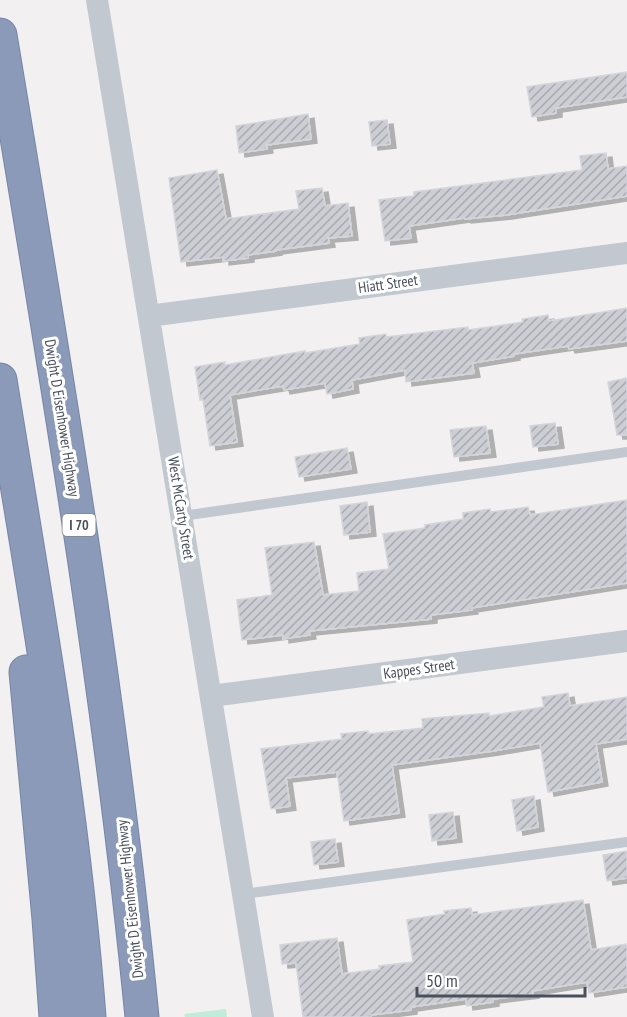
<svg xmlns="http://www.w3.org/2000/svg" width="627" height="1017" viewBox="0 0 627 1017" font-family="'PT Sans Narrow',sans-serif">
<defs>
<pattern id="building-hatch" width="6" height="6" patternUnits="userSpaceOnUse" patternTransform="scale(1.5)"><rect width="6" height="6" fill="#cdced4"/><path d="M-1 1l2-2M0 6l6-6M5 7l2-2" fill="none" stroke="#a8aaaf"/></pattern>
<filter id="shadow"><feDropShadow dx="6" dy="4" stdDeviation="0" flood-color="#0004"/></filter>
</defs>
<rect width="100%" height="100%" fill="#f2f0f0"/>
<path fill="#c2ecda" d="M226,1009l1,8h-42l-1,-3z"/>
<path fill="url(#building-hatch)" stroke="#d4d5db" stroke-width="1.5" filter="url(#shadow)" d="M627,72v25l-71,11v5l-24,4 -5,-30z
M308,114l3,25 -45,6 1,4 -28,4 -3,-27z
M387,120l3,24 -18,2 -3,-24z
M606,153l2,16 19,-3v30l-121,19 -41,4 -1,-1 -55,8 2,12 -26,3 -6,-41 35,-4v-4l168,-22 -2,-14z
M217,170l9,49 73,-10 -3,-18 26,-3 3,18 23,-3 4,33 -24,2 1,5 -53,7v1l-28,4v3l-25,3v-4l-42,5 -12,-84z
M627,308v33l-58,8 -1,-3 -54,8v2l-42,7 2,10 -68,9 -1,-12 -53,10 1,9 -26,5 -2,-11 -41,7 -1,-4 -53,9 7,47 -27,4 -7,-46h-3l-5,-33 30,-5v3l80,-14v2l55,-9 -1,-6 27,-4v3l82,-10v3l55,-8 -1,-3 26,-4 1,6z
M627,378v57h-10l-9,-53z
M555,423l3,21 -25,3 -3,-21z
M486,426l4,27 -36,4 -4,-27z
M347,448l4,21 -52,8 -4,-20z
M627,500v83l-156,25 1,2 -41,5v4l-122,12 1,4 -27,4v-4l-41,5 -5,-40 35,-5 -7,-47 49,-6 9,53 36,-4 -2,-18 32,-4 -6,-35 42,-6v-3l38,-6v-6l27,-4 1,3 37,-5 2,8z
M367,502l3,30 -26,3 -4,-29z
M568,693l2,13 57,-9v42l-31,5 6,38 -54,10 -8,-49 -47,8 -101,14 7,48 -55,8 -7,-49 -51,6 4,28 -19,3 -10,-60 81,-10 -1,-5 27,-3v3l55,-6 -1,-9 67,-6v3l55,-9 -2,-10z
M534,796l4,31 -21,4 -5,-31z
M453,812l3,26 -24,3 -3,-26z
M335,839l3,23 -24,3 -3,-23z
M627,851v27l-20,3 -4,-26z
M583,900l8,50 36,-6v43l-38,6 -2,-11 -55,9 1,3 -40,5v3l-26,4 -1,-7 -55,8v3l-40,5v2h-68l-7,-54 -14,1 -2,-19 57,-7 5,36 38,-5 -1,-3 34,-4 -6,-42 38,-6 -1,-3 27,-3 1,7z"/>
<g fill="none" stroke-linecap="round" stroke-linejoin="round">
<defs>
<path id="motorway" d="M0,35c54,326 110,653 142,982
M0,380c34,212 73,423 89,637
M26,672l23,247 7,98"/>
</defs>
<use href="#motorway" stroke="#7785a6" stroke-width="35"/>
<path stroke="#c2c8d0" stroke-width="10" d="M182,516l445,-64
M244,894l383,-52"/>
<path stroke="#c2c8d0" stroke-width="22" d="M97,0l166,1017
M149,316l478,-63
M211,696l416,-55"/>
<use href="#motorway" stroke="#8c9aba" stroke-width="33"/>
</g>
<g text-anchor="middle" stroke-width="6" stroke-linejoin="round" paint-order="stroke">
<rect fill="#fff" stroke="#80848d" stroke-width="1.5" x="62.5" y="514" width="33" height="22" rx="4.5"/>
<g font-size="14" font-weight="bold" fill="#49505c">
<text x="79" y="530">I 70</text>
</g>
<g font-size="15" fill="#49505c" stroke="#fff">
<text transform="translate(388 284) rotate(-8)" y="5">Hiatt Street</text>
<text transform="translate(62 418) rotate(81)" y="5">Dwight D Eisenhower Highway</text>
<text transform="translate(181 508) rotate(81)" y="5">West McCarty Street</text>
<text transform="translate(419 669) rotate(-8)" y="5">Kappes Street</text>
<text transform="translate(130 899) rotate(-96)" y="5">Dwight D Eisenhower Highway</text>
</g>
</g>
<path d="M417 987v9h168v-9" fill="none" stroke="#49505c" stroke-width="3"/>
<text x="426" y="987" font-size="18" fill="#49505c" stroke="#ffffff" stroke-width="4.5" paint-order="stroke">50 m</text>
</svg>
